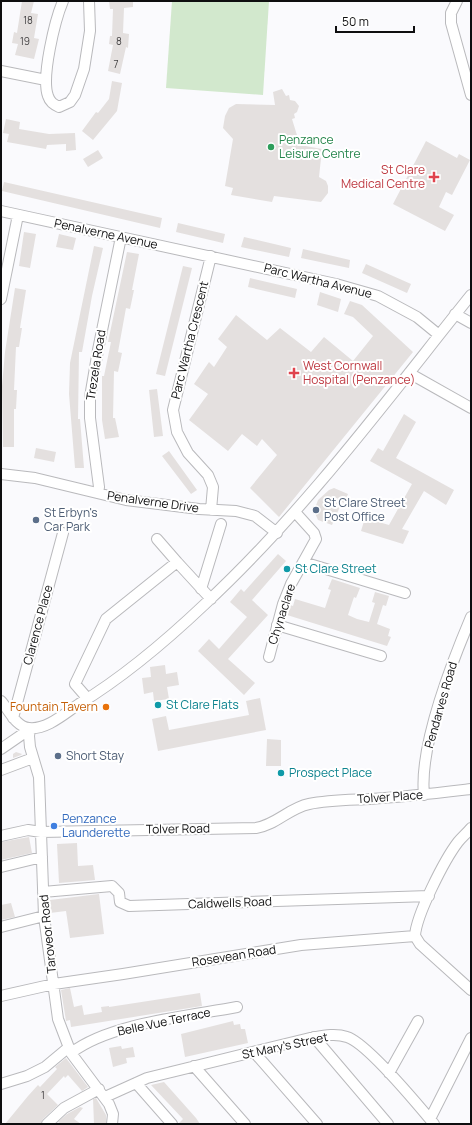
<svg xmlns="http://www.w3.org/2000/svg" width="472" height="1125" viewBox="0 0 472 1125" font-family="Manrope,sans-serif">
<rect width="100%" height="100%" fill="#fafafd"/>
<path fill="#d2e8cd" d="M172,1h97l-6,94 -97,-7z"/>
<path fill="#e4e0df" d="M22,1h12l-3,12 7,1 -4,24 5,1 -5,20 -19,-4 3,-11 -6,-1 2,-11 3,1z
M109,1h24v6l-9,1 -1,25 6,1 -1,14 -2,-1 -6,27 -12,-3 5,-26 -4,-1 1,-8h2l1,-27h-3z
M112,81l10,2 -5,28 -24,29 -11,-9 14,-19 2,1 11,-14z
M282,89l4,7 3,-1 1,5 5,1 4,5 -2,6 -3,2 1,4 -3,1 8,26 22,4 -3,28 7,4 2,5v7l-7,9 -47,-6 -2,6 -41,-7 2,-7 -8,-2 8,-47 -10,-11 2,-12 4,-8 7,-4 39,1 -2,-13z
M6,119l14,3 -1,7 30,5 26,-1 1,17 -10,1v-7l-19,1 -1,4 -39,-7 2,-8 -6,-1z
M426,141l31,17 2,-4 11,6 -18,35 -6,-3 -7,15 15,8 -9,16 -52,-27z
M98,150l5,8 -15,9 -5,-8z
M4,182l158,36 -2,10 -158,-37z
M178,223l47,11 -2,9 -47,-11z
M24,232l12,2 -6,34 -11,-2z
M59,234l17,4 -3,12 -17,-3z
M244,237l47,11 -2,9 -48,-10z
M94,246l9,2 -11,48 -10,56h-3l-1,67h2l4,49h-9l-6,-74 1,-31z
M303,249l47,11 -1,8 -48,-10z
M127,252l12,2 -7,36h2l-4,19 -4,-1 -8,44 4,1 -4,19 -4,-1 -1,47h2l4,19 -14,2 -3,-19v-44h2l7,-34h-3z
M366,264l45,20 -4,9 -45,-20z
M183,266l9,2 -27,108 -9,-2z
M250,278l47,11 -2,9 -47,-11z
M15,288l11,2 -6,38h2l-3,19h-3l-2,43h3l-1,19h-2v38h-11l-1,-61 3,-34z
M320,292l21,7 -3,13 -21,-7z
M350,301l12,4 51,47 -134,165 -29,-29 27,-33 -15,-16 -5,7 -15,-12 -14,17 -39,-31 19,-26 -14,-10 15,-22 5,5 13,-20 -9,-8 18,-24 31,25 13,-12 31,24 13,-15 29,24 20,-25 -20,-19 -9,-3z
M157,389l6,47 -9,1 -5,-47z
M404,414l12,8 -20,36 58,32 -8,15 -22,-14 -22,38 7,2 -6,13 -42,-13 4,-13 24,7 23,-41 -42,-23 8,-13 5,3z
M36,448l20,4 -2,10 -20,-4z
M169,451l28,39 -6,4 -29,-38z
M334,488l14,6 -4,9 -2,-1 -10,23 -14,-5 -4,-9 4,-11 11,-10z
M278,554l8,7 -34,39 16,15 -40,44 27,24 -11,12 -46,-44 11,-12 10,10 28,-32 -17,-15 11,-13 3,3z
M332,579l28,9 -4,10 -2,-1 -6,18 9,4 12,3 6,-19 -3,-1 3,-10 14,4 -3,10 -3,-1 -6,19 13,5 -2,7 3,1 -4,9 -100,-31 3,-10 3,1 2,-7 30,9 6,-18 -3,-1z
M165,665l1,9 11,-2 2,13 -12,2 2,12 -15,2 -1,-9 -9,2 -2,-16 9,-1 -1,-10z
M260,698l6,32 -108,21 -6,-32 14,-3 3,14 80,-15 -3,-14z
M267,739l14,1v26h-15z
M16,752l6,2 -1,1 -8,3v-4z
M29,837l3,16 -31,7v-18z
M77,843l1,23 15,-1 2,15 -36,3 -2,-39z
M99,894l5,40 -34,4 -4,-27 -16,2v-13z
M11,903l4,14 -14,3v-15z
M70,988l4,19 8,-2 2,10 18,-3 -1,-5 8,-1v1l91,-14 2,13 -131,21 -1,-7 -4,1 -5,-31z
M233,1021l1,4 6,-1 1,5h4l3,14 -63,14 -4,-23z
M121,1046l1,3 11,-2 2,10 -9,1 1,5 -14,4 -4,-19z
M66,1058l22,29 -6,4 -14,-16 -3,3 -1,-2 -17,18 11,11 -15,14 -2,5h-36l23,-28 10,-11 2,2 17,-18 -2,-2z
M164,1082l32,36 4,6h-22l5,-5 -32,-34z
M96,1098l10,17v9h-12l-1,-25z
M80,1107l3,1 -9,11 7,5h-20l-3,-2 9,-8z"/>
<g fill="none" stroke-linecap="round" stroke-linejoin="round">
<defs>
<path id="minor" d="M63,1c-8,19 -22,76 -15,95 2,6 5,8 11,11l11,-5 5,-7 9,-26 6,-38 -1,-30
M457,1l-6,12v10l20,72
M1,71l45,9
M1,211l335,73 42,12 39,21 22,18
M211,256l-38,154 4,22 11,21 20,22 5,12 -2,23
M1,299l17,-84
M455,314l16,9
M409,373l62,35
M1,474l34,4 91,22 73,9 37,2 19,5 22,17
M98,493l1,-6 -9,-69v-21l8,-47 23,-113
M157,539l20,23
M303,562l102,31
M201,589l20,-65
M277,625l104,31
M269,657l14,-53 8,-20 25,-45 -2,-6 -19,-21
M88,699l-13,-15 31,-65 71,-57 34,37
M1,701c8,9 15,26 28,27 18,2 36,-15 50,-24 46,-28 87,-63 126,-100 100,-93 181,-203 266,-309
M13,718l50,-185
M30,729l-1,7 1,11 9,30 5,139 14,103 13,34 38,51 4,10 -1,10
M1,749l29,-20
M1,770l32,-12
M424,795c-5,-48 28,-133 47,-178
M1,836l27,-6 13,2 215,-4c20,-3 33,-20 53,-24 19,-4 41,-4 61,-5 34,-2 67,-6 101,-10
M1,867l41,-10
M43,892l69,-6 7,7 1,9 9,4 300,-10
M1,927l43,-11
M415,936c1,-21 30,-77 43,-94 4,-5 9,-9 13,-14
M415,936l5,8 51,46
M1,996l53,-12 69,-10 178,-29 114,-9
M314,1037l74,87
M254,1052l63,72
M71,1053c39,-30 118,-37 166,-46
M194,1066l51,58
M389,1073l29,-52
M136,1083l36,41
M1,1084l26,-8 18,-9 24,-20
M105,1097l42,-19 163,-40c12,-2 25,-5 37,-1 20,6 72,69 87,87
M430,1119l41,-81
M47,1124l17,-16 35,-19"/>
</defs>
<use href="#minor" stroke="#b9b9bc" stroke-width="12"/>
<use href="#minor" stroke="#fff" stroke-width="10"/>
</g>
<circle fill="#2e9e5b" stroke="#fff" stroke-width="1.5" cx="271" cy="147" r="4"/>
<g fill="#e0444e" stroke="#fff" stroke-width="1.5">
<path d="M432 171h4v4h4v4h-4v4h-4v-4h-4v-4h4z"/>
<path d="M292 367h4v4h4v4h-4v4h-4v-4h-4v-4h4z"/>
</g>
<g fill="#5c6f8a" stroke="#fff" stroke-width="1.5">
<circle cx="316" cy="510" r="4"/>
<circle cx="36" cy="520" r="4"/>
<circle cx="58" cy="756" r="4"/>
</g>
<g fill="#0f9aa8" stroke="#fff" stroke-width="1.5">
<circle cx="287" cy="569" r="4"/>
<circle cx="158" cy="705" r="4"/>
<circle cx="281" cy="773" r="4"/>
</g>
<circle fill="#e8710a" stroke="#fff" stroke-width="1.5" cx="106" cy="707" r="4"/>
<circle fill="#3f7fe0" stroke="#fff" stroke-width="1.5" cx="54" cy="826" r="4"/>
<g text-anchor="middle" stroke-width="4" stroke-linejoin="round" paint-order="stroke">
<g font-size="10" fill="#444243">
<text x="28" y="24">18</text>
<text x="25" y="45">19</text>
<text x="119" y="45">8</text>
<text x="116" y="68">7</text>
<text x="43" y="1099">1</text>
</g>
<g font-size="12" fill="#27864d" stroke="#fff" text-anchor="start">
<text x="279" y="144">Penzance<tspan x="279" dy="14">Leisure Centre</tspan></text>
</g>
<g font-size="12" fill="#be3a42" stroke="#fff" text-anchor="end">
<text x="425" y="174">St Clare<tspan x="425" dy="14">Medical Centre</tspan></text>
<text x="303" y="370" text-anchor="start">West Cornwall<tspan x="303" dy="14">Hospital (Penzance)</tspan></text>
</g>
<g font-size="12" fill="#0e0e0f" stroke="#fff">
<text transform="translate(106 234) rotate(12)" y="4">Penalverne Avenue</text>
<text transform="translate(318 281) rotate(14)" y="4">Parc Wartha Avenue</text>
<text transform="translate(190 340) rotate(-76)" y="4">Parc Wartha Crescent</text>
<text transform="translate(96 365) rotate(-81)" y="4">Trezela Road</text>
<text transform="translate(153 502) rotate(8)" y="4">Penalverne Drive</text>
<text transform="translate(282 614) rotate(-72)" y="4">Chynaclare</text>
<text transform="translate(38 625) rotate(-75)" y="4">Clarence Place</text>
<text transform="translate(441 705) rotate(-74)" y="4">Pendarves Road</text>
<text transform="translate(390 797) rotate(-4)" y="4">Tolver Place</text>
<text transform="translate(178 829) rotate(-1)" y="4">Tolver Road</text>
<text transform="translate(230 903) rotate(-2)" y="4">Caldwells Road</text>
<text transform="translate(48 934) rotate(-96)" y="4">Taroveor Road</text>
<text transform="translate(234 956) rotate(-9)" y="4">Rosevean Road</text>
<text transform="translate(164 1022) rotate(-12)" y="4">Belle Vue Terrace</text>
<text transform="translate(285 1046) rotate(-12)" y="4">St Mary's Street</text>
</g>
<g font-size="12" fill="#4e5e75" stroke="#fff" text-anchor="start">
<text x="324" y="507">St Clare Street<tspan x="324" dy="14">Post Office</tspan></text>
<text x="44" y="517">St Erbyn's<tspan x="44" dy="14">Car Park</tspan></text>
<text x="66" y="760">Short Stay</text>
</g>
<g font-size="12" fill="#0d838f" stroke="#fff" text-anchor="start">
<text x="295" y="573">St Clare Street</text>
<text x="166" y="709">St Clare Flats</text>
<text x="289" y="777">Prospect Place</text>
</g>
<g font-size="12" fill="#c56008" stroke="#fff" text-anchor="end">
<text x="98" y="711">Fountain Tavern</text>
</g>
<g font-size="12" fill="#366cbe" stroke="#fff" text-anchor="start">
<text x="62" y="823">Penzance<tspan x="62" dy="14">Launderette</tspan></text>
</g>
</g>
<rect width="472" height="1125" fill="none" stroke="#0e0e0f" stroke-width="4"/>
<path d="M336 26v6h78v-6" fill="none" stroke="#0e0e0f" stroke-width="2"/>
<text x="342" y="26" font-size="12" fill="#0e0e0f" stroke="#ffffff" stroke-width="3" paint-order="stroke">50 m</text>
</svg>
